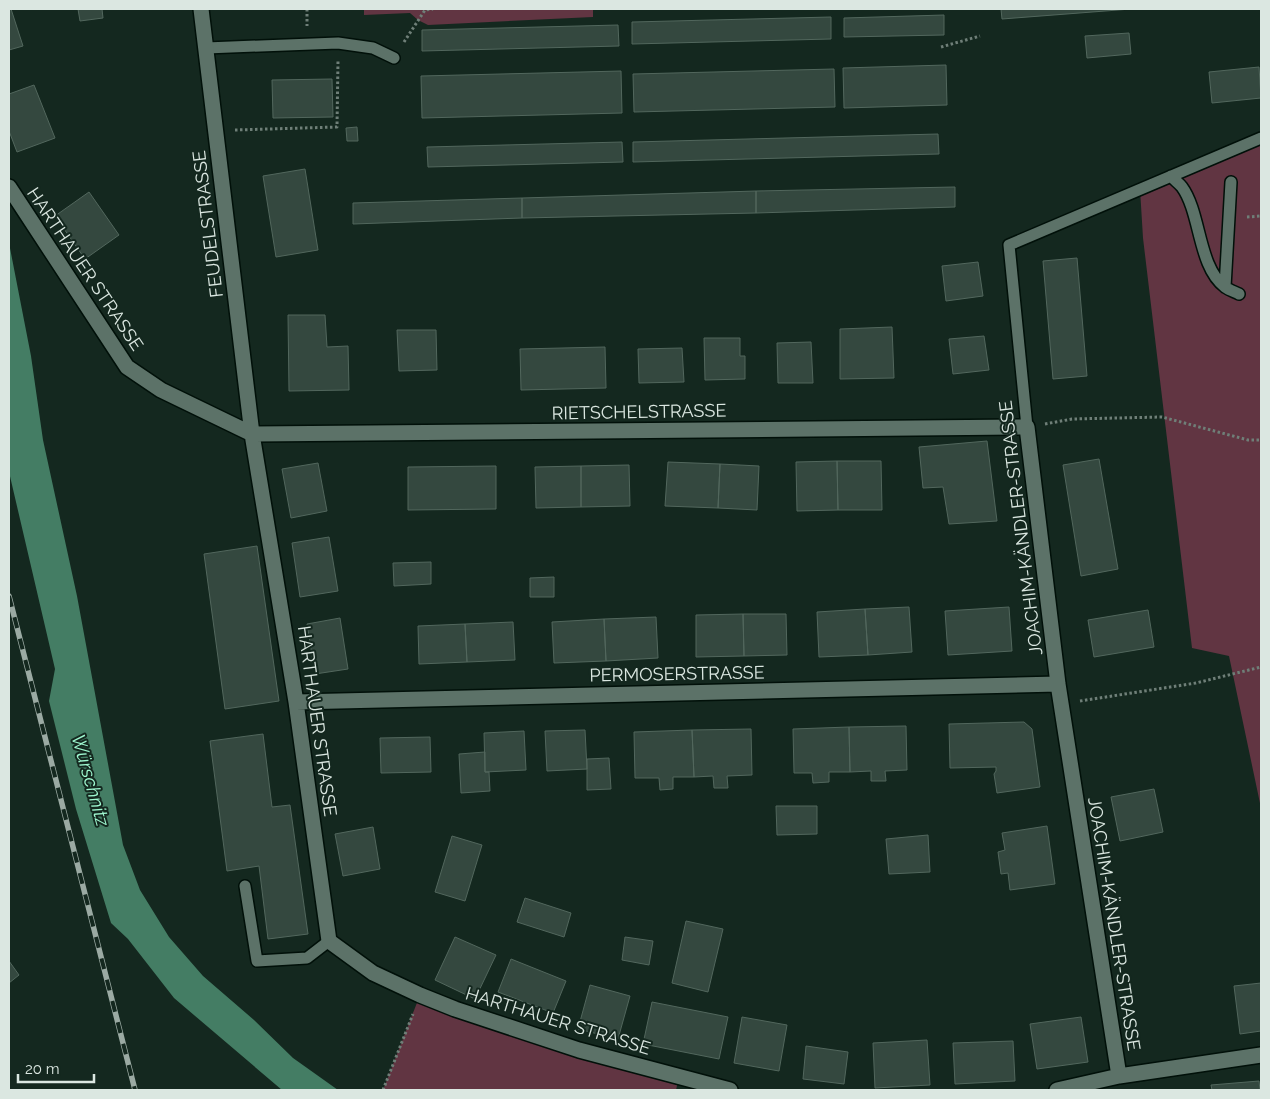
<svg xmlns="http://www.w3.org/2000/svg" width="1270" height="1099" viewBox="0 0 1270 1099" font-family="Raleway,sans-serif">
<rect width="100%" height="100%" fill="#14281f"/>
<path fill="#613542" d="M364,9h229v8l-165,8 -10,-5 -8,-7 -46,2z
M1261,138v670l-32,-152 -37,-8 -49,-410 -3,-49z
M420,995l259,82 -3,13h-293z"/>
<path fill="#447d64" d="M9,243l22,113 12,84 34,156 46,249 17,45 29,47 34,39 51,44 39,38 45,32h-56l-108,-92 -46,-59 -17,-16 -35,-114 -27,-108 6,-32 -46,-197z"/>
<path fill="#34483f" stroke="#52675d" d="M9,9h2l12,37 -14,4z
M78,9h24l1,9 -23,3z
M1001,9h130l-129,10z
M944,15v20l-100,2v-19z
M831,17v22l-199,5v-22z
M618,25l1,21 -197,5v-21z
M1129,33l2,21 -44,4 -2,-22z
M946,65l1,40 -103,3 -1,-40z
M1259,67l2,31 -49,5 -3,-31z
M834,69l1,38 -201,5 -1,-38z
M621,71l1,42 -200,5 -1,-42z
M332,79l1,38 -60,1 -1,-38z
M34,85l21,53 -38,14 -8,-21v-37z
M357,127l1,14h-11l-1,-13z
M938,134l1,20 -306,8v-20z
M622,142l1,20 -195,5 -1,-20z
M305,169l13,81 -42,7 -13,-81z
M955,187v20l-199,6v-22z
M756,191v22l-234,5v-20z
M89,192l30,43 -34,24 -30,-43z
M522,198v20l-169,6v-21z
M1077,258l10,118 -34,3 -10,-118z
M978,262l5,34 -37,5 -4,-35z
M288,315h37l2,32 21,-1 1,44 -60,1z
M892,327l2,51 -54,1v-50z
M397,330h39l1,40 -38,1z
M984,336l5,34 -36,4 -4,-35z
M704,338h36v18h5v23l-40,1z
M811,342l2,41h-35l-1,-40z
M605,347l1,41 -85,2 -1,-41z
M682,348l2,34 -45,1 -1,-34z
M987,441l10,80 -48,3 -6,-37 -20,1 -4,-41z
M1099,459l19,110 -37,7 -18,-111z
M837,461l1,49 -41,1 -1,-49z
M837,461h44l1,49h-44z
M668,462l52,2 -2,44 -53,-2z
M318,463l9,48 -36,7 -9,-49z
M720,464l39,2 -2,44 -39,-2z
M629,465l1,41 -49,1v-41z
M496,466v43l-88,1v-43z
M581,466v41l-45,1 -1,-41z
M329,537l9,54 -38,6 -8,-54z
M257,546l22,155 -54,8 -21,-155z
M431,562v22l-37,2 -1,-23z
M554,577v20h-24v-19z
M909,607l3,45 -44,3 -3,-46z
M1009,607l3,44 -64,4 -3,-44z
M865,609l3,46 -49,2 -2,-45z
M1148,610l6,37 -60,10 -6,-37z
M743,614l1,42 -48,1v-42z
M743,614h43l1,41 -43,1z
M656,617l2,41 -52,3 -2,-42z
M340,618l8,51 -33,5 -8,-50z
M604,619l2,42 -52,2 -2,-41z
M513,622l2,38 -48,2 -2,-38z
M465,624l2,38 -48,2 -1,-38z
M1024,722l8,7 8,58 -43,6 -3,-19 2,-3v-4l-46,1 -1,-44z
M906,726l1,44 -22,1 1,10h-15v-10l-21,1 -1,-45z
M849,727l1,45h-21v10l-16,1 -1,-10h-18l-1,-44z
M751,729l1,46 -25,1 1,12h-14l-1,-12 -19,1 -2,-47z
M585,730l2,39 -40,2 -2,-40z
M692,730l2,47h-21v12l-13,1 -1,-12h-24l-1,-46z
M524,731l2,39 -41,2 -1,-39z
M263,734l9,73 18,-2 18,129 -40,5 -9,-73 -32,5 -17,-130z
M430,737l1,35 -50,1 -1,-35z
M485,752v20h4l1,19 -29,2 -2,-39z
M609,758l2,31 -24,1v-31z
M1154,789l9,43 -43,9 -9,-44z
M776,806h41v28l-40,1z
M1047,826l8,58 -45,6 -2,-17 -7,1 -3,-22 7,-2 -3,-17z
M373,827l7,42 -37,7 -8,-42z
M928,835l2,37 -41,2 -3,-35z
M452,836l30,9 -17,56 -30,-9z
M525,898l46,15 -7,24 -47,-15z
M686,921l37,8 -15,63 -36,-9z
M455,937l41,18 -21,44 -40,-19z
M625,937l28,4 -4,24 -27,-5z
M511,959l55,22 -13,32 -55,-21z
M9,961l10,14 -10,8z
M1261,983v48l-21,3 -6,-48z
M590,985l40,11 -12,43 -40,-10z
M652,1002l76,15 -9,42 -76,-15z
M742,1017l45,8 -8,46 -45,-8z
M1081,1017l7,45 -51,7 -7,-45z
M927,1040l3,45 -55,3 -2,-45z
M1013,1041l2,40 -60,3 -2,-41z
M806,1046l42,6 -4,32 -41,-5z
M1259,1081l1,9h-48l-1,-5z"/>
<g fill="none" stroke-linecap="round" stroke-linejoin="round">
<defs>
<path id="lane" d="M206,48l132,-5 35,5 21,10
M1171,176c3,4 8,7 11,11 19,26 16,80 43,100 4,3 10,5 14,7
M1225,287l6,-105
M1027,427l-18,-182 252,-107
M245,886l12,75 50,-3 22,-17"/>
<path id="street" d="M201,9l51,425 775,-7 31,257 61,392
M9,187l118,180 34,23 91,44 44,268 33,239 44,32 47,22 35,14 124,41 151,40
M296,702l762,-18
M1057,1090l62,-14 142,-21"/>
</defs>
<use href="#lane" stroke="#011009" stroke-width="14"/>
<use href="#street" stroke="#011009" stroke-width="18"/>
<path stroke="#6f7f78" stroke-width="3" stroke-dasharray="2.5 2.5" stroke-linecap="butt" d="M307,9v17
M404,42l21,-32 8,-1
M941,47l39,-11
M235,130l102,-3 1,-67
M1247,217l14,-1
M1045,424l27,-5 90,-2 86,23h13
M1080,701l116,-18 65,-16
M383,1090l30,-76"/>
<use href="#lane" stroke="#5c7268" stroke-width="11"/>
<use href="#street" stroke="#5c7268" stroke-width="15"/>
<defs>
<path id="rail" d="M9,596l126,494"/>
</defs>
<use href="#rail" stroke="#9baaa3" stroke-width="5.5"/>
<use href="#rail" stroke="#14281f" stroke-width="4" stroke-dasharray="11" stroke-linecap="butt"/>
</g>
<g text-anchor="middle" stroke-width="4" stroke-linejoin="round" paint-order="stroke">
<g font-size="18" fill="#dbe7e1" stroke="#14281f">
<text transform="translate(208 224) rotate(-97)" y="6">FEUDELSTRASSE</text>
<text transform="translate(85 269) rotate(56)" y="6">HARTHAUER STRASSE</text>
<text transform="translate(639 412) rotate(-1)" y="6">RIETSCHELSTRASSE</text>
<text transform="translate(1021 528) rotate(-97)" y="6">JOACHIM-KÄNDLER-STRASSE</text>
<text transform="translate(677 674) rotate(-1)" y="6">PERMOSERSTRASSE</text>
<text transform="translate(317 721) rotate(82)" y="6">HARTHAUER STRASSE</text>
<text transform="translate(1114 924) rotate(81)" y="6">JOACHIM-KÄNDLER-STRASSE</text>
<text transform="translate(558 1021) rotate(17)" y="6">HARTHAUER STRASSE</text>
</g>
<g font-size="19" font-style="italic" fill="#a0f9d1" stroke="#14281f">
<text transform="translate(91 780) rotate(74)" y="7">Würschnitz</text>
</g>
</g>
<rect width="1270" height="1099" fill="none" stroke="#dbe7e1" stroke-width="20"/>
<path d="M18 1074v8h76v-8" fill="none" stroke="#dbe7e1" stroke-width="2.5"/>
<text x="25" y="1074" font-size="15" fill="#dbe7e1" stroke="#14281f" stroke-width="4" paint-order="stroke">20 m</text>
</svg>
